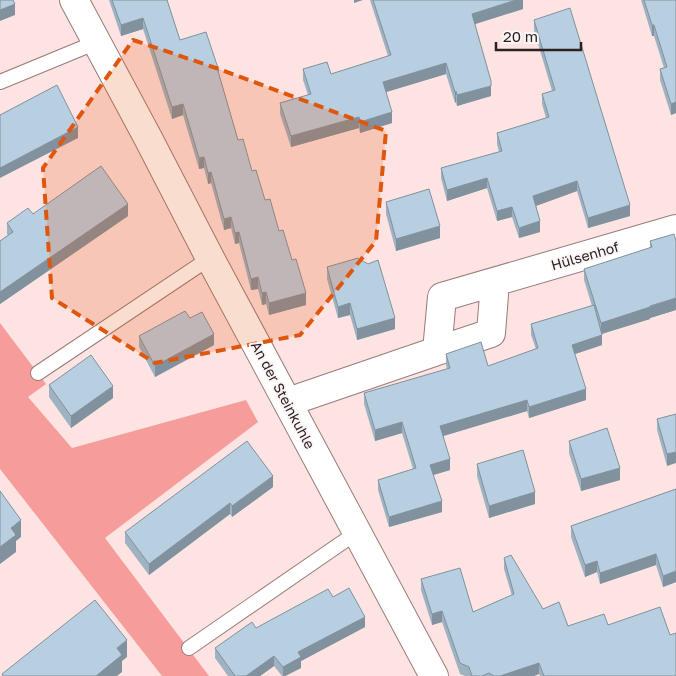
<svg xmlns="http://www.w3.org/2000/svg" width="676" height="676" viewBox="0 0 676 676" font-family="'Golos Text',sans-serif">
<rect width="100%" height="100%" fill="#fde3e1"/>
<path fill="#f69d9b" d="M0,323l46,61 -18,13 44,51 174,-48 12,22 -153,116 104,138h-47l-162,-207z"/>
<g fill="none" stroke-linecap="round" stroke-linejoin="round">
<defs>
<path id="lane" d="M0,82l97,-40
M38,373l172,-115
M189,648l167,-115"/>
<path id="street" d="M74,0l74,138 62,120 224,418
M437,351l54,-18 4,-51
M288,402l149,-51 5,-54 234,-68"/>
</defs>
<use href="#lane" stroke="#997b7a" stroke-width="16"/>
<use href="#street" stroke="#997b7a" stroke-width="30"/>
<use href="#lane" stroke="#fff" stroke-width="14"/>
<use href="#street" stroke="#fff" stroke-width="28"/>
</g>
<path fill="#9eb2c2" d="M109,0h58l13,40 39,34 19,66 54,120 14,45 -37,10 -3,-11 -4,1 -4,-16 -7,1 -12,-47 -4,1 -4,-16 -7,2 -13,-47 -3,1 -4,-16 -5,1 -16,-54 -11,4 -29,-90 -22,7z
M370,0h153v9l-48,15 16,72 -34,10 -1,-4 -1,1 -9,-29 -60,18 6,31 -32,10 -1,-5 -68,19 -11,-33v-11l28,-8 -5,-15v-11l28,5 57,-18z
M641,0h35v113l-5,2 -11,-35v-11l4,-1 -10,-32h-2z
M534,20l96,196 -42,12 -11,-37 -41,15 4,26 -21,6 -7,-21 -15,4 -10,-33 -40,13 -6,-23v-10l58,-16 -2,-8v-11l49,-15 -4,-14v-10l10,-3 -18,-61z
M386,202l54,36 -44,13 -10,-37z
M33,214l95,2 -128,88v-63l8,-6 -1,-1v-11z
M650,241h26v69l-26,8v1l-48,15v11l-27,9 11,46 -57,18 -2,-7 -84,25 7,34 -17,5 9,37 -53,15 -11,-37v-10l35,-11 -11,-36 -27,8 -11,-37v-11l83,-24 -1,-4v-11l42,12 48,-17 -5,-14v-11l61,-18 -8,-26v-11l66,-21z
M327,267l68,62 -38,11 -7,-25 -12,3 -11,-39z
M190,318l24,27 -59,32 -16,-30v-11z
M49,385l64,13 -42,30 -22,-31z
M676,414l-9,52 -10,-36v-11z
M569,441l51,39 -39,11 -12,-38z
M477,464l58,40 -46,14 -12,-42z
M273,487l-41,30 -2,-3 -81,61 -24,-32v-11z
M676,489v93l-13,5 -7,-22 -56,19 -3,-12 -12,5 -14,-40v-11z
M504,558l39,51 25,17 40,-1 68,51h-136l-1,-2 -5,2h-69l-5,-2 -18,-52 -10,3 -11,-35v-11l52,33 39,-16 -8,-27z
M333,597l32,30 -64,34v7l-16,8h-3l-8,-10 -14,10h-32l-13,-18v-10l41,-20z"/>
<path fill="#81919e" d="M354,0h9l-9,3z
M516,0h7v9l-51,16v-11z
M15,4v11l-15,6v-11z
M143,18v11l-22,7v-11z
M652,25h2v11h-2z
M446,63v11l-63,19v-11z
M491,86v10l-34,10v-11z
M456,91v11l-1,1v-11z
M676,102v11l-5,2v-11z
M183,104v11l-11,4v-12z
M392,112v11l-32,10v-11z
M359,117v11l-68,19v-11z
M78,127v11l-78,40v-10z
M204,157v11l-5,1v-11z
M211,172v11l-3,1v-11z
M487,178v10l-40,13v-11z
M577,181v10l-44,16v-11z
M128,204v12l-128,88v-12z
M630,205v11l-42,12v-10z
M512,207v10l-15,4v-10z
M231,217v11l-7,2v-11z
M540,221v11l-21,6v-10z
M440,226v12l-44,13v-12z
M239,232v11l-4,1v-11z
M258,277v12l-7,1v-11z
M266,292v12l-4,1v-12z
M306,293v12l-37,10v-12z
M676,298v12l-26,8v1l-49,15v-11z
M350,303v12l-12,3v-11z
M395,318v11l-38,11v-11z
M214,334v11l-59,32v-11z
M602,335v10l-30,10v-10z
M113,386v12l-42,30v-12z
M586,389v11l-57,18v-11z
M527,400v11l-87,26v-11z
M402,422v11l-27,8v-11z
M676,452v11l-9,3v-12z
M450,459v11l-20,6v-11z
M620,468v12l-39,11v-12z
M273,476v11l-41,30v-11z
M535,492v12l-46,14v-12z
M442,501v11l-53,15v-10z
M230,503v11l-81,61v-11z
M21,520v17l-5,4v11l-16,12v-17l11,-19z
M656,554v11l-56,19v-11z
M597,561v11l-12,5v-12z
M676,571v11l-13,5v-11z
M442,611v11l-10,3v-11z
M365,617v10l-64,34v7l-16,8h-2v-9l15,-15z
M127,640v17l-5,4v11l-5,4h-21l21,-28z
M274,656v10l-14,10h-14z
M539,663v11l-5,2h-34z"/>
<path fill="#b8cfe2" stroke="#81919e" d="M0,0h13l2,4 -15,6z
M112,0h55l13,40 26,-8 13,39h-1l20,69 5,-1 9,32 4,-1 9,30 5,-1 9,32 4,-1 9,30 4,-1 10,34 -37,10 -3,-11 -4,1 -4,-16 -7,2 -12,-47 -4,1 -4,-16 -7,2 -13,-47 -3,1 -4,-16 -5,1 -16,-54 -11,3 -29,-89 -22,7z
M373,0h143l-44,14 19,67v5l-34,9 -1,-4 -1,1 -9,-29 -63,19 9,30 -32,10 -1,-5 -68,19 -11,-33 31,-9 -8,-25 24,-7 4,12 60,-19z
M644,0h32v102l-5,2 -11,-35 7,-2 -13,-42h-2z
M570,8l60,197 -42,13 -11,-37 -44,15 7,25 -21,7 -7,-21 -15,4 -10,-33 -40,12 -6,-22 61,-17 -5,-18 52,-16 -7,-23 13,-4 -21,-70z
M57,85l21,42 -78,41v-53z
M101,166l27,38 -128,88v-51l13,-9 -6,-9 21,-15 5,6z
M429,189l11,37 -44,13 -10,-37z
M674,234l2,7v57l-26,8v1l-49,16 -17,-54 68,-22 -2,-6z
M358,258l10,6 10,-4 17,58 -38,11 -7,-26 -12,4 -11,-40z
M594,305l8,30 -30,10 14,44 -57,18 -2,-7 -87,26 10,33 -20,6 12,36 -53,16 -11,-37 38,-12 -14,-46 -27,8 -11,-37 86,-25 -4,-14 35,-12 7,24 50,-18 -7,-24z
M185,311l5,7 12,-6 12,22 -59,32 -16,-30z
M91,355l22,31 -42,30 -22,-31z
M676,414v38l-9,2 -10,-35z
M607,428l13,40 -39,11 -12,-38z
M247,441l26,35 -41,30 -2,-3 -81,61 -24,-32z
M523,450l12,42 -46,14 -12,-42z
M676,489v82l-13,5 -7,-22 -56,19 -3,-12 -12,4 -14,-39z
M0,491l21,29 -10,8 5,7 -16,12z
M511,555l32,54 16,-7 9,24 36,-12 4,11 52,-18 10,28 6,-2v43h-132l-5,-13 -39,13h-6l-5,-3 -7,3h-10l-3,-9 -9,-4 -18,-52 -10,3 -11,-35 39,-11 13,44 41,-18 -10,-36z
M349,588l16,29 -67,35 3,5 -18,10 -9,-11 -28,20h-11l-20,-28 37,-26 4,6 72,-39 5,8z
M95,600l32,40 -10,8 5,7 -26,21h-93l-1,-2z"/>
<path fill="#df560d" fill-opacity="0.2" stroke="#df560d" stroke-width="4" stroke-dasharray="10 6" stroke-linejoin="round" d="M133,40l86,29 167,62 -10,110 -76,94 -145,28 -103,-65 -9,-130z"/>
<g text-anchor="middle" stroke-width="4" stroke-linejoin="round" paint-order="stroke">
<g font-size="14" fill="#2c2020" stroke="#fcf5f5">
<text transform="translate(585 256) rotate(-16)" y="5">Hülsenhof</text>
<text transform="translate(283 395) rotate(62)" y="5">An der Steinkuhle</text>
</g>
</g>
<path d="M496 42v8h85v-8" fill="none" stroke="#2c2020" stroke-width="2.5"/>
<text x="503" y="42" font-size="15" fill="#2c2020" stroke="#fcf5f5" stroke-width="4" paint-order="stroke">20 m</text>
</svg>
